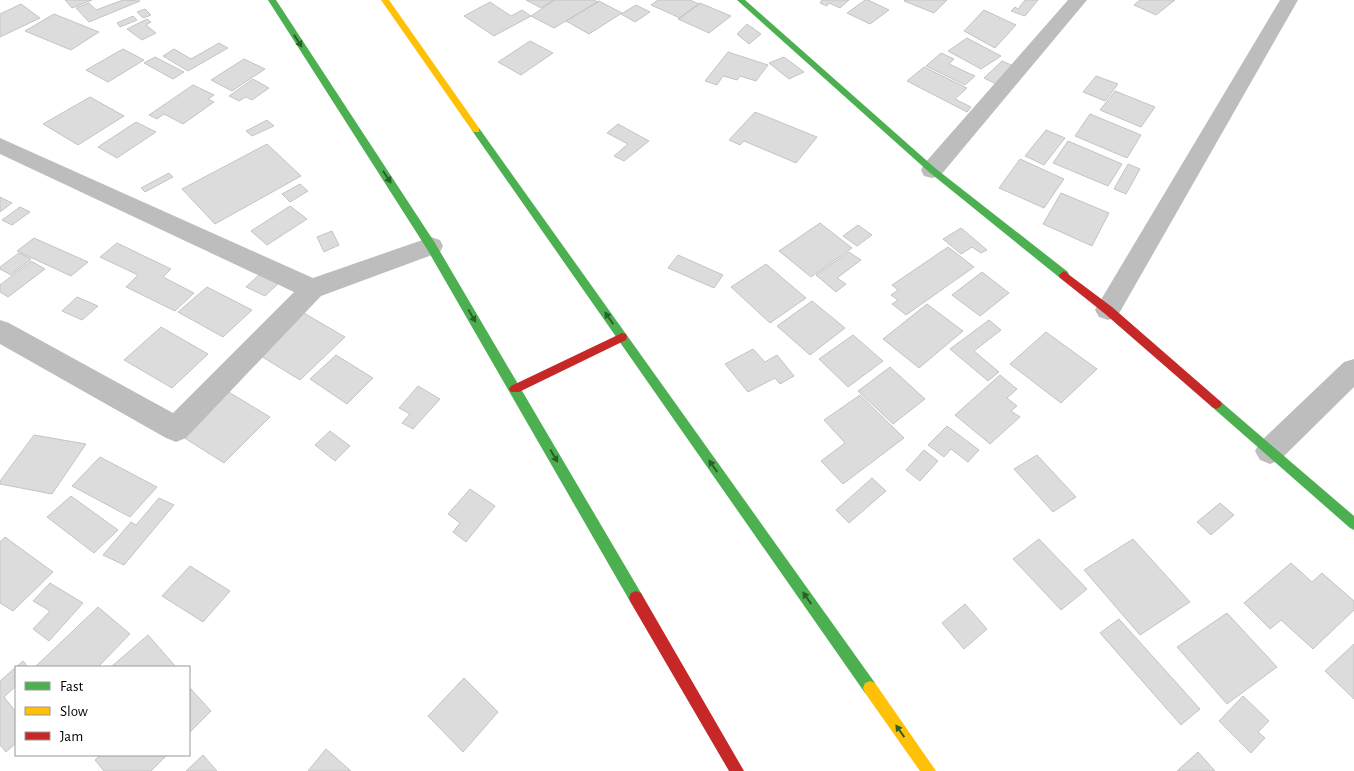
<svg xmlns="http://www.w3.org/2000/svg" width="1354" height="771" viewBox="0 0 1354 771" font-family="'Alegreya Sans',sans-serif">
<rect width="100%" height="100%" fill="#fff"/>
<path fill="#dcdcdc" stroke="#c4c4c4" d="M65,0h27l-20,8z
M123,0l17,1 -51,21 -13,-14 13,-5 7,7z
M526,0h28l-13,8z
M555,0h38l5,2 -44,26 -23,-12z
M658,0h32l9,4 -19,14 -29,-13z
M822,0h27l-9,8 -11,-5 -2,3 -7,-3z
M865,0h3l21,10 -19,14 -23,-11z
M905,0h42l-13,13 -30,-12z
M1025,0h13l-13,16 -14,-5 4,-4 3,2z
M1140,0h35l-19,15 -22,-10z
M599,1l23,12 -33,21 -23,-13z
M490,2l21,14 11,-6 9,6 -37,20 -30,-20z
M700,3l31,13 -22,17 -31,-14z
M21,4l19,14 -40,19v-23z
M636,5l14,7 -15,10 -14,-8z
M145,9l6,6 -8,3 -6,-6z
M984,10l32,15 -21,23 -31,-17z
M54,14l45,18 -28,18 -46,-19z
M133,16l4,4 -17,7 -3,-4z
M147,19l4,3 -5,3 10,8 -14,7 -15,-11z
M747,24l14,10 -12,10 -12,-10z
M967,38l34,18 -20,13 -33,-18z
M530,41l23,12 -32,22 -23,-13z
M219,43l9,5 -40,23 -25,-15 11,-7 17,10z
M123,49l21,11 -36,22 -22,-12z
M728,52l40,13 -12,16 -16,-5 -3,4 -14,-4 -6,9 -12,-4z
M941,53l13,6 -5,5 26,12 -10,9 -39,-19z
M155,57l29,15 -11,7 -29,-16z
M784,57l20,15 -15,7 -20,-16z
M244,59l21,10 -33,22 -21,-11z
M1002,61l14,6 -18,18 -14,-7z
M924,67l43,21 -12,11 16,8 -4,5 -60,-31z
M1096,76l22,8 -13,17 -22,-9z
M253,79l16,9 -17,12 -6,-3 -7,4 -10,-5z
M193,85l21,10 -6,4 6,3 -31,22 -19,-10 -7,5 -8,-4z
M1115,91l40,16 -14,20 -41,-17z
M90,97l34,19 -46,29 -35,-21z
M755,112l62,25 -21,26 -52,-22 -4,4 -11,-5z
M1090,114l51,21 -14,23 -52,-22z
M267,120l7,6 -22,10 -6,-5z
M136,122l20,10 -39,26 -19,-11z
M618,124l31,17 -25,20 -10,-5 14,-12 -21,-11z
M1046,130l19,8 -21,27 -19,-9z
M1068,141l54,23 -14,22 -55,-23z
M267,144l34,32 -86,48 -33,-35z
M1020,159l44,20 -20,29 -45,-20z
M1128,164l12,5 -14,25 -12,-5z
M169,173l4,4 -28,15 -4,-4z
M300,184l8,7 -18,11 -8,-8z
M1061,193l48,20 -17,33 -49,-22z
M0,197l12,6 -12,9z
M290,206l17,13 -40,26 -16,-14z
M20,207l10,5 -18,13 -10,-5z
M820,223l32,25 -41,29 -32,-26z
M858,225l14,10 -15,11 -14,-10z
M961,228l26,22 -6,3 -9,-6 -11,7 -18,-15z
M332,231l7,14 -15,7 -7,-15z
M34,238l54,24 -17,14 -54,-25z
M117,243l54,26 -8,8 31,16 -19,18 -49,-24 12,-12 -38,-18z
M948,247l26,20 -68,48 -14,-11 6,-4 -7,-5 7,-5 -6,-5z
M849,252l12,8 -24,18 9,6 -10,8 -20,-17z
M19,253l12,6 -20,16 -11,-6v-2z
M678,255l45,20 -9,13 -46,-20z
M31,261l14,8 -37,28 -8,-5v-7z
M766,264l40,34 -36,25 -39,-36z
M262,272l19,9 -16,15 -19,-9z
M982,272l27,21 -29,23 -28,-21z
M207,287l45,23 -29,27 -45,-25z
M77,297l21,9 -16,14 -20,-9z
M812,301l33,27 -35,27 -33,-29z
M927,304l36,27 -44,37 -36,-29z
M302,312l43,25 -45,43 -44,-27z
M989,320l12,10 -27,21 25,21 -11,9 -38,-32z
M161,327l47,27 -36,34 -48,-28z
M1046,332l51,37 -36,34 -51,-39z
M853,335l30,26 -35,26 -29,-28z
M753,349l12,13 12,-7 17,21 -14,8 -5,-6 -27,14 -23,-28z
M336,355l37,23 -26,26 -37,-25z
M890,367l35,32 -32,25 -35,-33z
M1000,375l17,14 -10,9 10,8 -6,5 9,6 -30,27 -35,-29z
M418,386l22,13 -27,30 -11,-6 8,-9 -11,-6z
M222,388l48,29 -46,46 -41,-26z
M860,395l44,43 -61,46 -22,-23 24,-18 -21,-23z
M947,426l32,24 -11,12 -17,-13 -7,8 -16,-12z
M330,431l20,15 -15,15 -20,-16z
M34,435l52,9 -34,50 -52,-10v-3z
M924,450l14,11 -18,20 -14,-11z
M1037,455l39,42 -23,15 -39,-43z
M100,457l57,30 -27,30 -58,-31z
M872,478l14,13 -37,32 -13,-13z
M470,489l25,17 -29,36 -13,-10 7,-9 -12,-9z
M71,496l47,34 -24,23 -47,-36z
M159,498l15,7 -50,60 -21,-10 28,-33 5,3z
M1220,503l14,12 -23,20 -14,-13z
M5,537l48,35 -40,39 -13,-8v-61z
M1039,539l48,50 -26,21 -48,-51z
M1133,539l57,63 -50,33 -56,-65z
M1291,563l21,19 10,-9 32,28v9l-41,39 -32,-29 -11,9 -26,-26z
M190,566l40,25 -27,31 -41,-26z
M50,583l33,20 -34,38 -16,-12 17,-18 -17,-10z
M965,604l22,25 -23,20 -22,-26z
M98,607l32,27 -32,33h-63z
M1227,613l50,54 -50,37 -50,-57z
M1119,619l81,90 -19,16 -81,-92z
M148,635l28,32h-65z
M1354,644v55l-29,-28z
M23,661l5,6h-12v19l-12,11 12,15v31l-10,9 -6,-7v-64z
M464,678l34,34 -35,40 -35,-36z
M189,687l22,24 -22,22z
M1243,696l26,25 -11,11 7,6 -14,15 -32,-32z
M326,749l25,22h-43z
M1198,752l17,19h-38z
M100,755h67l-16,16h-47l-9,-11z
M203,755l14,16h-31z"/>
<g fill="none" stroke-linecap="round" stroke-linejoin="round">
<path fill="#bdbdbd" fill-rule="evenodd" d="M1068,0h19l-147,176 -8,2 -8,-2 -3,-6 3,-6z
M1280,0h18l-181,317 -9,3 -9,-3 -4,-7 4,-7z
M0,138l313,140 118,-41 9,3 3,6 -3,6 -119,44 -135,142 -10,4 -10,-4 -166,-94v-24l9,3 164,90 121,-121 -294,-138z
M1354,359v28l-74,73 -10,4 -10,-4 -5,-9 5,-9 84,-80z"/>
<path fill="#4caf50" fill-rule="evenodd" d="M268,0h8l159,243 206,350 2,5 -2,5 -5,2 -5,-2 -204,-354z
M737,0h8l190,168 133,104 1,3 -1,3h-8l-131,-106z
M476,127l3,1 396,555 2,5 -2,5 -5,2 -5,-2 -392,-561 -1,-2z
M1216,399l4,2 134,115v14l-4,-2 -138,-121 -2,-3 2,-3z"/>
<path fill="#ffc107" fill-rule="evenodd" d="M381,0h8l90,128v4h-6z
M870,681l5,2 61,88h-16l-55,-78 -2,-5 2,-5z"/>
<path fill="#c62828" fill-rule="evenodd" d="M1064,271l48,36 108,94 2,3 -2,3 -4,2 -4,-2 -108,-94 -44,-35 -1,-3z
M622,333l4,1 1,3 -1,3 -107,52h-8l-2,-3 2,-3z
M636,591l5,2 103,178h-15l-98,-168 -2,-5 2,-5z"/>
</g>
<defs><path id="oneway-solid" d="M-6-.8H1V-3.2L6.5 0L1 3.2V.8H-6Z" transform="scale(1.25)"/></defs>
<g fill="#2a602c">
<use href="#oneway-solid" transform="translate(298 41) rotate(57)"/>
<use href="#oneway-solid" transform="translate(387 177) rotate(57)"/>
<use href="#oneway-solid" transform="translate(472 316) rotate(60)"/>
<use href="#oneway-solid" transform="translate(609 318) rotate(-125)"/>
<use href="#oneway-solid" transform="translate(554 456) rotate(60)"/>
<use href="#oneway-solid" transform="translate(713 466) rotate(-125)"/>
<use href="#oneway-solid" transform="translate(807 598) rotate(-125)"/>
<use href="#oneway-solid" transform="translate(900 731) rotate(-125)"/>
</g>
<rect x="15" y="666" width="175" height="90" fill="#ffffff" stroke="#999999"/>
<rect x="25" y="682" width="25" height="8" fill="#4caf50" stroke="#999999"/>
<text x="60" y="691" font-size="15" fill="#000000">Fast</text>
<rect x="25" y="707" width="25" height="8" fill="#ffc107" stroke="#999999"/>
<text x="60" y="716" font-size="15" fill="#000000">Slow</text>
<rect x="25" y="732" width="25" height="8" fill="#c62828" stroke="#999999"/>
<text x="60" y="741" font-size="15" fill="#000000">Jam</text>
</svg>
